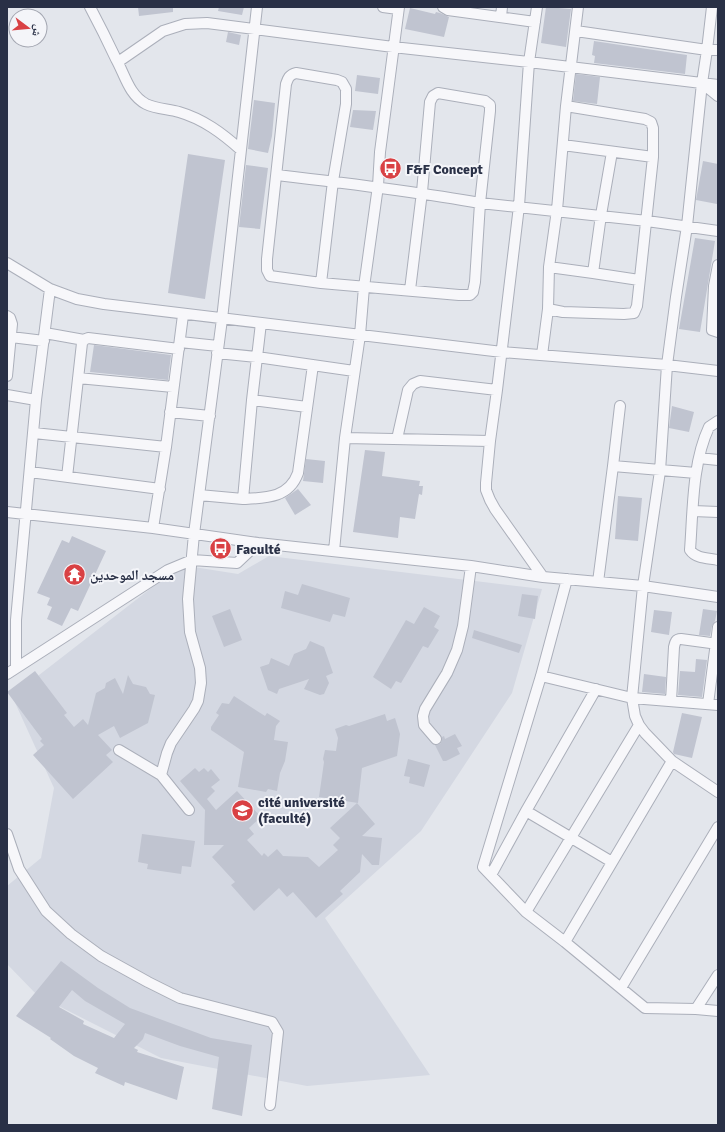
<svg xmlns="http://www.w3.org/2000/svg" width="725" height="1132" viewBox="0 0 725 1132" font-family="Signika,'Noto Naskh Arabic',sans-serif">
<rect width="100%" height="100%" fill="#e3e6ec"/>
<path fill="#d4d8e2" d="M269,556l273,33 -30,104 -91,138 -96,87 105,157 -123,11 -146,-28 -124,-63 -30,-31v-78l34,-28 13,-70 -42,-92 169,-131 57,9z"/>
<path fill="#c0c4d0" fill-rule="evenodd" d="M138,7h35v5l-34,4z
M219,7h25l-2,8 -24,-4z
M546,7l25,2 -5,38 -25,-4z
M410,8l25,6 1,-2 4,1 9,4 -5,20 -39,-8z
M228,32l13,3 -2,10 -13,-3z
M594,41l93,14 -2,19 -91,-11 1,-7 -3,-1z
M576,74l24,3 -3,27 -24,-3z
M357,75l23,3 -2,16 -23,-3z
M254,100l21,3 -3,33 -4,17 -20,-4z
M353,110l23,1 -3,19 -23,-3z
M188,154l37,6 -20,139 -37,-6z
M703,161l15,3 -1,40 -21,-4z
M246,165l22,3 -8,61 -21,-2z
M695,238l20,3 -15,91 -21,-3z
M94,345l77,10 -3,25 -78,-8z
M672,406l22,6 -5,20 -20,-4z
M365,450l20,2 -3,24 38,5 -1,5h4l-1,9 -3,-1 -4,25 -15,-2 -2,21 -45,-6z
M306,459l19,2 -2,22 -20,-2z
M298,489l13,16 -16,10 -10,-17z
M618,496l24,2 -4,43 -23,-2z
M72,536l34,15 -28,60 -7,-3 -9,18 -15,-7 5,-12 -5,-2 3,-7 -13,-5 25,-53 7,3z
M302,584l48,14 -5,19 -12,-3 -3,8 -49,-14 4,-17 13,4z
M522,594l16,2 -3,23 -17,-3z
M424,607l16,9 -6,11 5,3 -11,18 -5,-2 -22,37 -5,-2 -5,8 -18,-12 33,-57 8,4z
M230,609l12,31 -18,7 -12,-31z
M703,609l14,2 -2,10 -3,5 -2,10 -11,-1z
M654,610l18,2 -3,23 -18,-3z
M474,630l48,15 -3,8 -47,-15z
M310,641l14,6 9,26 -7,3 3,7 -5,11 -4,1 -16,-6 5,-10 -30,10 -2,5 -9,-4 -8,-23 9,-3 2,-6 18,8 5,-12 12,-5z
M696,659l11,1 -5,37 -24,-2 2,-24 15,1z
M35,671l32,42 -3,2 10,12 9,-8 5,6 8,-32 9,-5 1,-5 9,-5 8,16 5,-19 5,9 13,3 4,7 5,1 -7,28 -28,15 -6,-12 -16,9 14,15 -6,5 7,7 -40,37 -40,-44 11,-10 -4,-4 2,-2 -35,-47z
M644,674l22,3 -1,17 -23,-2z
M234,696l31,20 2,-3 13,8 -4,5 -2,14 14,2 -3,19 -5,12 -3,18 -9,-2 -2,3 -28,-5 6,-35 -33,-22v-3l8,-12 -3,-2 6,-10 7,1z
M682,713l20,4 -10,41 -18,-4 -1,-2z
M385,714l2,7 8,-3 5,16 -3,22 -35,12 -4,35 -39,-6 5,-35 -1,-3 2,-9 11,1 2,-13 -3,-9 11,-4 3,1z
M455,734l7,12 -5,2 3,6 -14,7h-3l-8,-16 5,-1 2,-3v-4l2,-1 1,3z
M408,759l22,6 -6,22 -15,-4 1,-6 -6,-1z
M195,768l4,4 5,-4 4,4 3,-3 9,11 -9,7 4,4 -8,8 9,11 21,-19 24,26 -12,11 5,6 -7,6 15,16 2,-3 4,4 9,-8 6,7 25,1 11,10 19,-17 -5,-5 7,-7 -10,-10 27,-25 18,21 -13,12 20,2 -3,27h-7l-10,-11 -2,18 -20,19 3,3 -27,24 -23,-26 -6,5 -8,-9 -25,23 -23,-26 4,-3 -23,-25 12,-12h-20l1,-35 -25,-29z
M142,834l53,7 -4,26 -9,-1 -1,8 -34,-5 1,-5 -10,-2z
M61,961l37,27 32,20 81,30 41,7 -10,71 -30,-7 7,-52 -39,-11 -35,-13 -2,6 -9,9 4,2 -1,2 47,15 -7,33 -52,-18 -1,4 -29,-13 3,-5 -24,-12 -24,-17 1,-1 -35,-22zM72,990l13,11 40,23 -11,14 -31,-14 1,-3 -25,-14z"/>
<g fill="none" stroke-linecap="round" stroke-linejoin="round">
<defs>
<path id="minor" d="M90,7c9,17 18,35 26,52 9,16 13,36 30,45 10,5 23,5 33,8 24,7 43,21 62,38
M383,7l15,2
M443,7l5,3 87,12
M537,7l-8,55 -10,144 -22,184 -7,51 -4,42v7l4,10 5,9 48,68
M712,7l-5,43 -5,33 -15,143 -11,71 -9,68 -7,106 -17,115 -11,112 3,18 4,9 6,8 27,28 46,31
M501,17l1,-10
M576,31l131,19h11
M118,62l45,-31 22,-7 22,-1 186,24 136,15 189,23
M702,83l16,13
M566,106l79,13 6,3 2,6v29l-16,149 -3,7 -10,1 -61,-2 -15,-3 1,-42 8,-57 9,-104 12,-99
M563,145l90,12
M277,175c68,8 136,16 203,28l-5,79 -2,10 -3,3h-11l-138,-12 -51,-7 -3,-6v-11l19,-175c2,-6 3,-9 10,-11l41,7 5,2 4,7v15l-13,77 -12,102
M7,263l43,26 27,10 27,5 398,48 165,13 51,6
M718,265l-4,21 -2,44 6,2
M549,267l44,6 8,-58 11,-63
M593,273l46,7
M410,290l12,-98 8,-90 3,-6 5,-3 47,8 5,4v6l-10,92 167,18 71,10
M7,316l3,2 2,6 -5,52
M261,323l-9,77 -9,99c23,-1 46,-1 55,-26l15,-108
M45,333l39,7
M11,337l33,4
M180,342l38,4
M217,353l40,4 97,14
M542,355l6,-46
M78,378l95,9
M7,395l29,5
M252,400l55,7
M620,406l-7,60 83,7
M170,412l40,4
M718,421l-9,6c-17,36 -16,84 -19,123 6,9 19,8 28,10
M34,433l132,14
M345,438l145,3
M397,439l11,-49 5,-6 7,-3 77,9
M699,458l19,2
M30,472l130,17
M67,477l15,-134 2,-3 4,-2 91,11
M199,495l44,4
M693,511l25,1
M7,512l146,16 105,15 213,23 72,11 100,9 75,11
M153,528l13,-81 17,-132
M334,551l11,-113 15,-103 4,-48 14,-101 2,-34 19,-145
M567,579l-26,97 -58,191 43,45 39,30 80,66 51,1 22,2
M598,582l15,-116
M16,667v-47l20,-220 14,-111
M7,674l161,-104 24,-10 45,3 21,-20
M541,676l91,22 86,7
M671,701l3,-54c1,-5 2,-8 7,-8l37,5
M708,704l10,-77
M436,739l-12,-14 -1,-9 2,-7 22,-36 10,-23 6,-24 8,-60
M119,750l42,25 28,35
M161,775l6,-22 4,-10 23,-34 4,-8 3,-18 -1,-15 -10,-36 -2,-33 6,-65 28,-215 35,-312
M526,811l86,51
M7,834l12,35 27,42 25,23 30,22 47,26 32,16 92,24 6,10 -8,73
M491,875l35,-64 70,-122
M526,912l113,-187
M565,942l107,-181
M621,988l97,-161
M696,1009l22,-34"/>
</defs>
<use href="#minor" stroke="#abafba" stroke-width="12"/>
<use href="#minor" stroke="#f7f7fa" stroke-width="10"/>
</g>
<defs>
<symbol id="bus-disc" viewBox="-11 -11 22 22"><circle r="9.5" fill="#d94144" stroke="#f4f5f9"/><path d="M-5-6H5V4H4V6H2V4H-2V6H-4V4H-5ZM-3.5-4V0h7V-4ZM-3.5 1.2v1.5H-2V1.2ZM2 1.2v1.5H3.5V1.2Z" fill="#fff"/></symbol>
<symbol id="temple-disc" viewBox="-11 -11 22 22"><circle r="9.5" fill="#d94144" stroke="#f4f5f9"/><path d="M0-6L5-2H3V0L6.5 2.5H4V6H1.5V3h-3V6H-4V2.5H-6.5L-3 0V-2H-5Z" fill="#fff"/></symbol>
<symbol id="university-disc" viewBox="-11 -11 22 22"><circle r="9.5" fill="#d94144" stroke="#f4f5f9"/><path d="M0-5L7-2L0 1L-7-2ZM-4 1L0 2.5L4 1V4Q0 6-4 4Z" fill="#fff"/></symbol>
</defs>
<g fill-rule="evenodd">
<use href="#bus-disc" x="378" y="156" width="25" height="25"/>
<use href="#bus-disc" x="208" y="536" width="25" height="25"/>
<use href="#temple-disc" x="62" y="562" width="25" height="25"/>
<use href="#university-disc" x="230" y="798" width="25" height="25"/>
</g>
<g text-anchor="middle" stroke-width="4" stroke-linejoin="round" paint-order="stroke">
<g font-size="14" font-weight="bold" fill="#293046" stroke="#f4f5f9" text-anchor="start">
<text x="406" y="174">F&amp;F Concept</text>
<text x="236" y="554">Faculté</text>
<text x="90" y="580">مسجد الموحدين</text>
<text x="258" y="807">cité université<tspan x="258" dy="16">(faculté)</tspan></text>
</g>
</g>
<rect width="725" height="1132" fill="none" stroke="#293046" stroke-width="16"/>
<g transform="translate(28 28) rotate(106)"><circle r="19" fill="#f4f5f9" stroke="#a3a6b1"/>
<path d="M0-3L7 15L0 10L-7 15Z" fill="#d94144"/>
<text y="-6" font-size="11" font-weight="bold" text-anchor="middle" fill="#293046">ش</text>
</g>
</svg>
